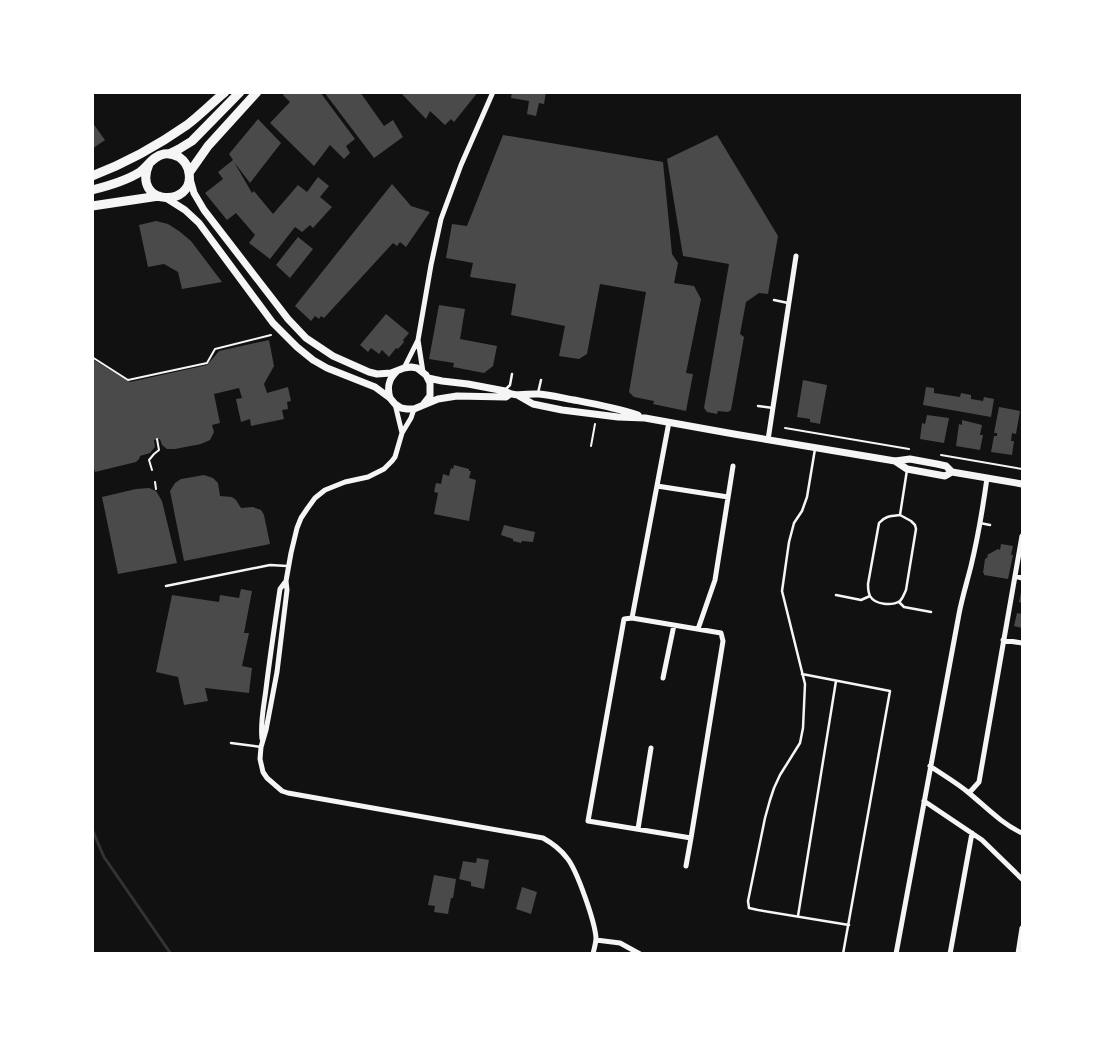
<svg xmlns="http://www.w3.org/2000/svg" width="1115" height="1046" viewBox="0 0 1115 1046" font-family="'Exo 2',sans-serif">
<rect width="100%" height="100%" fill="#111"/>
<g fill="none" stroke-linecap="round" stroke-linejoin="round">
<path stroke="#333" stroke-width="3" d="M92,829l12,28 67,97"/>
</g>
<path fill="#4a4a4a" d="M285,92h35l35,47 -9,7 4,7 -6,6 -14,-14 -16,21 -44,-43 20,-21 -7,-7z
M324,92h36l24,34 9,-6 10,17 -29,21z
M400,92h78l-24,30 -3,-3 -6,6 -15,-14 -4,8z
M512,92h34l-2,12 -5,-1 -3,13 -9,-2 2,-13 -18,-3z
M258,119l23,24 -31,40 -16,-21 18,31 2,-2 19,23 25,-29 9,7 11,-15 11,9 -9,11 12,10 -19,21 -3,-3 -8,7 -7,-5 -25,32 -21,-16 6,-8 -19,-22 -9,7 -22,-27 18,-14 -5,-7 15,-12 -4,-6z
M92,122l13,18 -13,9z
M503,135l160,27 9,92 6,9 -4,20 20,3 7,13 -15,74 7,1 -7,37 -33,-7 1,-3 -20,-4 -5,-5 17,-100 -46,-8 -13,70 -8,5 -20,-3 6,-30 -54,-11 5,-31 -46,-7 3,-14 -27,-5 6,-34 15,2z
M717,135l61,101 -10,58 -9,-1 -13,9 -6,32 4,3 -13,73 -3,2 -10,-1 -1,3 -10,-2 -3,-4 25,-144 -46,-8 -16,-97z
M392,184l19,22 19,6 -24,35 -6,-5 -3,4 -4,-3 -69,75 -3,-2 -2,3 -4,-3 -4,5 -16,-15z
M156,221l12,3 11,7 12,10 31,41 -40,7 -4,-17 -14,-8 -16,3 -9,-42z
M298,237l15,12 -23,29 -14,-13z
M439,305l26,4 -5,30 37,7 -4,20 -9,7 -31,-6 1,-4 -25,-4z
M386,314l23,19 -6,7 1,2 -6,7 -2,-1 -7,9 -7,-7 -3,4 -8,-6 -3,4 -8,-7z
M269,340l5,26 -10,18 3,9 21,-6 3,14 -4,1 1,7 -6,1 2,9 -33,7 -1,-7 -9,3 -5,-23 6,-1 -3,-10 -25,6 6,29 -8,2 2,7 -4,8 -9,4 -26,5h-8l-5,-4 -2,-6 -6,1 1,7 -5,6 -10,3 -1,3 -3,3 -41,10 -3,-10v-103l38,23 77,-17 12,-14z
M803,380l24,5 -7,39 -10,-2v-3l-13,-2z
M926,387l8,1v5l26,4 1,-4 10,2v4l12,2 1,-4 10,2 -3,18 -68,-12z
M999,407l21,4 -4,23 -4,-1 -1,8h3l-2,14 -21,-3 3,-16h3v-3h-3z
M927,415l22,3 -5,25 -24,-4 2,-16 3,1z
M962,420l20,5 -2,10h3l-3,15 -24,-4 3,-22 3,1z
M454,465l15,4v2h2l-2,7 7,2 -7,41 -35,-7 4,-21 -4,-1 2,-9 5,1 2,-10 6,2 2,-8 2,1z
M204,475l9,3 5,5 2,13 12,1 4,3 5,8 12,-1 8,3 3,5 6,29 -86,17 -14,-70 5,-8 6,-4z
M149,488l7,3 6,10 15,62 -59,11 -16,-77 34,-8z
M504,525l31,7 -2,10 -11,-1 -1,2 -8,-2v-2l-12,-4z
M1001,544l12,2 -2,9h2l-5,24 -24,-4v-2h-1l2,-14 3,-2 -1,-2 11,-6 2,1z
M1022,587v16l-3,-1z
M241,589l11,2 -8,42h5l-7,33 10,2 -3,25 -44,-5 3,13 -24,4 -6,-28 -22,-5 16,-77 47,7 1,-7 19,3z
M1017,613l5,1v14l-8,-2z
M477,858l12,2 -5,29 -13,-3v-4l-12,-3 4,-18 13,2z
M434,875l22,4 -3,19h-2l-3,16 -14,-2 1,-6 -7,-1z
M522,887l15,5 -6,22 -15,-5z"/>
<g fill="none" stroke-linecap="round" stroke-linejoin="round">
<path stroke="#f5f5f5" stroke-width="2" d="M92,357l36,23 79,-17 8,-14 56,-14
M785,428l124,21
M591,446l4,-22
M941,455l81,14
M152,470l-3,-10 5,-6 5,-4 -2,-11
M155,482l1,7"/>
<path stroke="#f5f5f5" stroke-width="2.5" d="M774,300l14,3
M506,389l4,-4 2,-11
M538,393l3,-13
M758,406l15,2
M815,449l-8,48 -5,14 -8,12 -5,19 -7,49 23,93 -2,44 -3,15 -20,32 -6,13 -4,12 -5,18 -17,83 1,7 9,2 91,15
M900,515l11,6 4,4 1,4 -10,61c-2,4 -3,8 -6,11 -8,5 -25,4 -30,-5 -2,-4 -2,-8 -2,-12l11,-61c6,-7 12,-7 21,-8z
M900,515l7,-45
M980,523l10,2
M166,586l104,-21 17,1
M836,595l25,5 9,-4
M899,602l5,5 27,5
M802,674l88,17 -47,263
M231,743l30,4
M798,916l38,-235"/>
<path stroke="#f5f5f5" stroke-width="5" d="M418,340l5,32
M404,368l14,-28 13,-75 10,-46 20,-54 32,-73
M395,404l7,29
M414,409l-3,9 -9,15 -7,24 -3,4 -8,8 -16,8 -23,5 -20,8 -10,8 -8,11 -6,9 -4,10 -6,25 -5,28 1,9 -10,82 -11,58 -5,17 -1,12 3,13 4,6 15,13 6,2 255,45c9,5 18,12 24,20 10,12 28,64 29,80 0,5 -2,11 -3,16
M768,440l28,-184
M657,486l71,11
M1015,576l7,2
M632,618l37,-196
M698,629l17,-49 18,-114
M1003,640l19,3
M663,678l11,-53
M262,739c-2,-17 2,-33 4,-50 4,-33 9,-66 14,-100l6,-8
M930,766c13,9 27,17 39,27 17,14 33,31 53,40
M969,793l10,-11 43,-246
M924,801l58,39 40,39
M638,829l13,-81
M686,866l5,-28 32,-197 -2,-8 -89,-15 -8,1 -36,202 103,17
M596,940l24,3 20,11
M896,954l63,-340c3,-16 8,-32 12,-48 7,-29 12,-59 16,-88
M950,954l22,-121
M1018,954l4,-26"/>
<path stroke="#f5f5f5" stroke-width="7" d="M190,179l4,14 10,17 84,109 18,19 27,18 36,16 8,2 14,-1 13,-5 7,-1 6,1 9,7 4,8v13l-7,9
M166,198l19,12 14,13 74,100 24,24 16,13 14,8 48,19 15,11 5,6 6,4 6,1h7l24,-10 19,-3 49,1 4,-3
M428,378l14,3 26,3 37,7c11,7 22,2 34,3 12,1 23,4 35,6 21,4 43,8 64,15
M519,396l14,8 29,6 56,7 27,1 89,16 161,27 15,-2 27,5 9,2 6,6 70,12
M390,398c-3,-10 -2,-18 6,-26
M895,461l12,8 38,7 7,-4"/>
<path stroke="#f5f5f5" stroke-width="9" d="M169,154l10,-5 13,-8 48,-49
M189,173l19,-27 49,-54
M92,176c34,-13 65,-30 95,-51 13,-10 25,-22 38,-33
M92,190c16,-4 34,-9 48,-18 8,-6 13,-16 24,-18 5,-1 11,1 15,3 6,4 9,9 10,16 6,35 -58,33 -40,-9
M92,206l67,-10"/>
</g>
<rect width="1115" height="1046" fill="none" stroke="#ffffff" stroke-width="188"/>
</svg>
